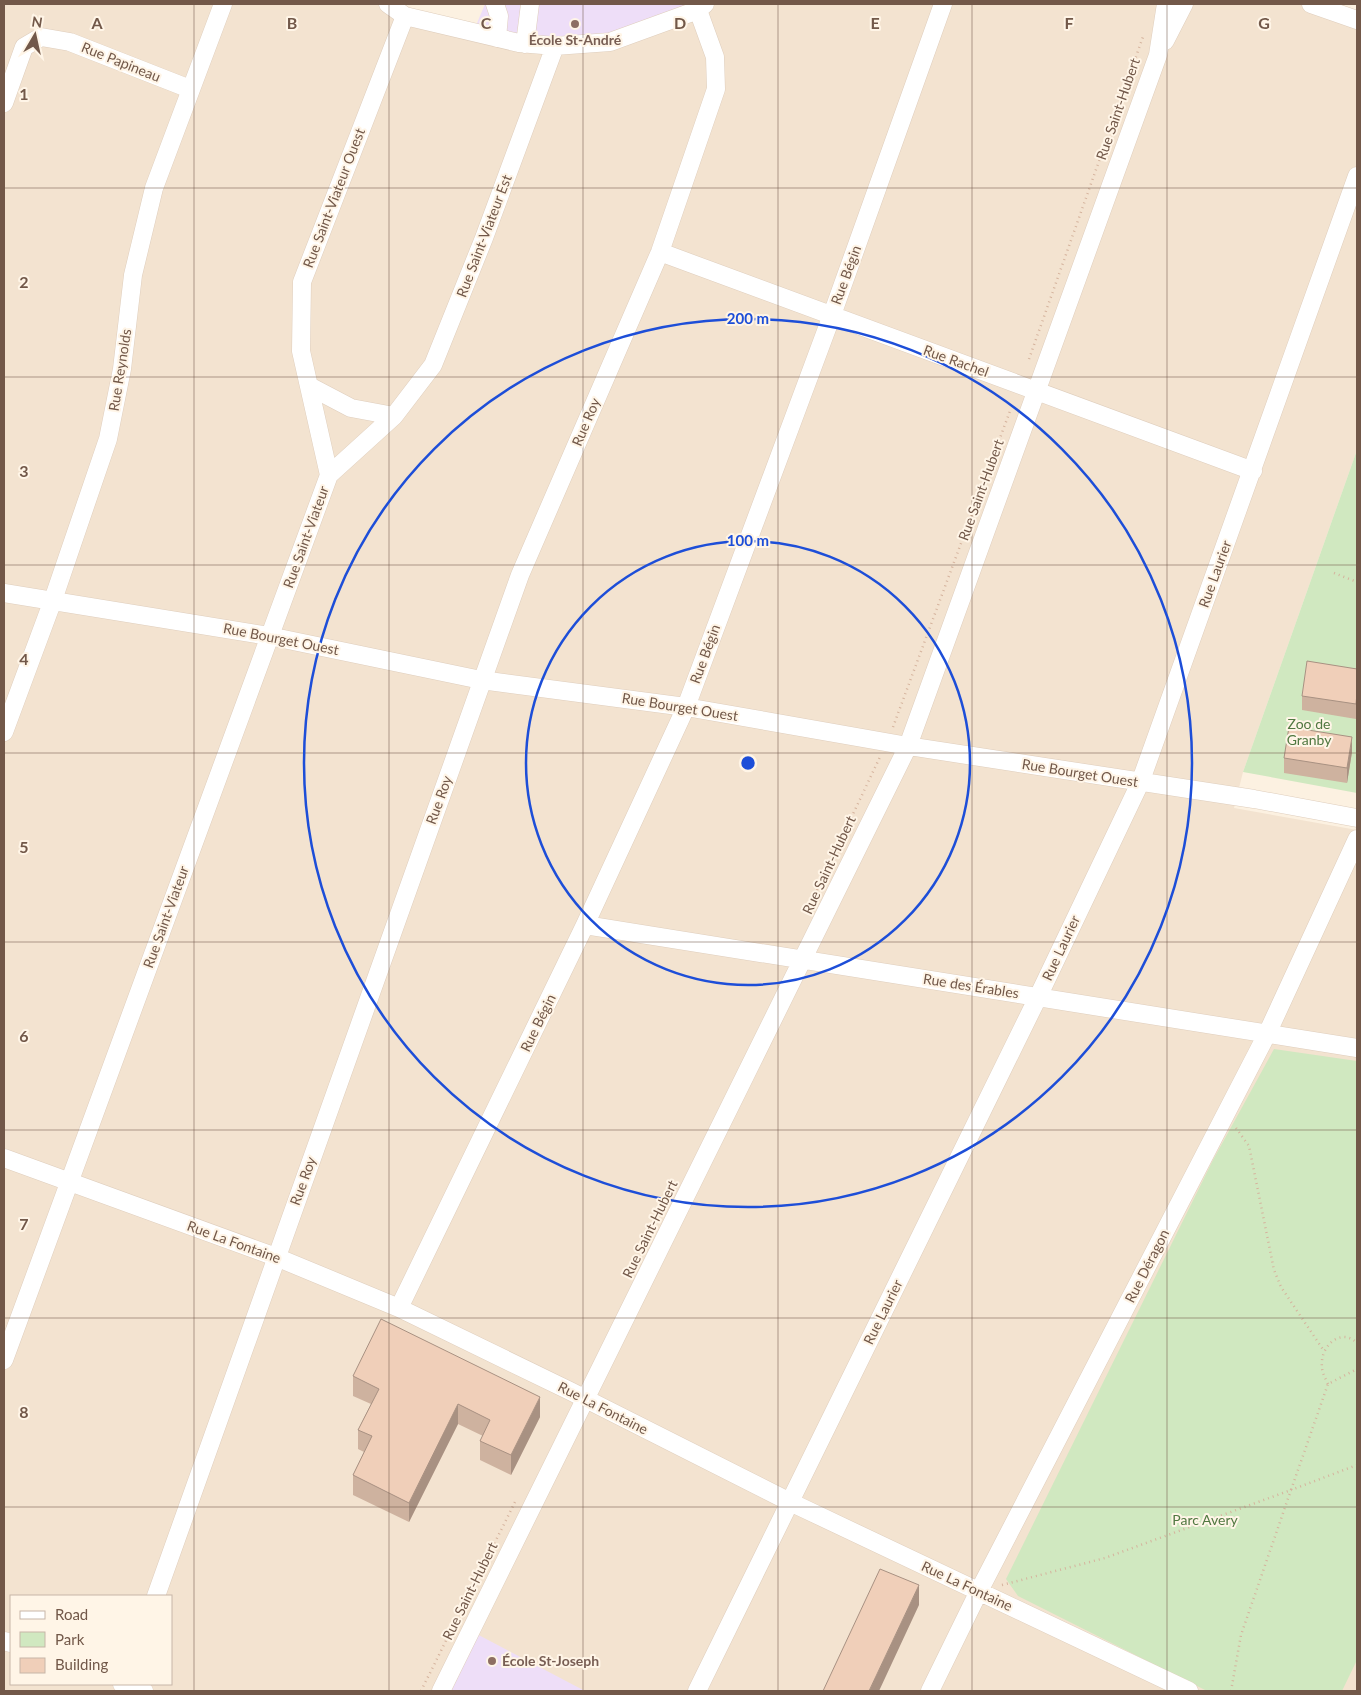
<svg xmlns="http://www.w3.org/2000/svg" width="1361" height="1695" viewBox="0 0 1361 1695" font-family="Lato,sans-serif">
<rect width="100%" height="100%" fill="#fcf1e1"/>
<path fill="#f3e3d0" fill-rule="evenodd" d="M4,4h384l84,31 239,-31h600l46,16v430l-114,322 -9,36 123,22v861h-1353zM11,1596h160v88h-160z"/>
<path fill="#eedef8" d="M485,4h226l-83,37 -156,-6z
M471,1631l114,60h-144z"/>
<path fill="#d0e8c0" d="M1357,450v343l-114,-21z
M1274,1049l83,12v599l-15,31h-135l-189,-95 -12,-17 207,-419z"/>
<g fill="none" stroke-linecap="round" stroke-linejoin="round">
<defs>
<path id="minor" d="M388,4l17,12 114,27 36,3 55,-4 88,-32 7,-6
M495,4l4,12 -2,22
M1311,4l46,16
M1165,41l19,-37
M525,44l5,-40
M4,103l20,-56 17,-10 29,5 120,47
M660,252l593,219
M311,387l40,21 43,8
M329,475l-28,-124 1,-69 103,-266
M4,593l265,43 212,44 205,27 222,39 346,53 103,19
M4,732l49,-132 55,-161 14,-70 11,-94 21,-87 69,-184
M585,925l772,123
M4,1158l272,99 123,51 171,83 220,111 399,189
M399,1308l186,-383 101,-218 146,-392 111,-311
M4,1360l325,-885 65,-59 39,-51 51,-127 71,-192
M156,1596l364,-1021 140,-323 56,-163 -1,-32 -17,-47
M4,1641l7,2
M122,1684l22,7
M441,1691l467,-945 250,-691 8,-51
M697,1691l341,-694 102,-214 217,-607
M930,1691l49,-100 288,-557 90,-195"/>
</defs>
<use href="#minor" stroke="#dfcebd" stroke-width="19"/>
<path stroke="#d5b39d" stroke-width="2.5" stroke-dasharray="1 4" stroke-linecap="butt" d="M1029,359l115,-325
M1334,573l23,9
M893,727l117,-316
M817,890l63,-133
M1236,1128l13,18 25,124 7,17 43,64
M1328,1384c-4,-8 -7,-14 -6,-23 1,-17 20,-33 35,-18
M1002,1585l103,-27 186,-68 37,-106 29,-15
M421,1691l95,-191
M1231,1691l10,-56 50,-145 66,-25"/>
<use href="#minor" stroke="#fff" stroke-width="18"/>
</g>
<path fill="#ceb29f" d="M1357,669l-1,50 -54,-9v-14z
M1352,752l-5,31 -63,-10v-15z
M353,1376l187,41 -29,58 -31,-15v-19l3,-5 -25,-12 -49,98 -56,-27v-20l11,-23 -6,-3v-19l13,-26 -18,-8z"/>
<path fill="#a89182" d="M1357,693v15l-1,11v-15z
M1352,737v15l-5,31v-15z
M540,1397v20l-29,58v-20z
M458,1404v20l-49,98v-19z
M919,1585v20l-40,86h-10z"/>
<path fill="#f0cfb9" stroke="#a89182" d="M1307,661l50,8v24l-1,11 -54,-8z
M1289,727l63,10 -5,31 -63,-10z
M381,1319l159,78 -29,58 -31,-14 10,-21 -32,-16 -49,99 -56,-28 19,-39 -14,-6 21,-41 -26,-13z
M880,1569l39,16 -50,106h-46z"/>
<path fill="none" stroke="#725849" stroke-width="1" stroke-opacity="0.55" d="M194,4v1687M389,4v1687M583,4v1687M778,4v1687M972,4v1687M1167,4v1687M4,188h1353M4,377h1353M4,565h1353M4,753h1353M4,942h1353M4,1130h1353M4,1318h1353M4,1507h1353"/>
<g fill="none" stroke="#1d4ed8" stroke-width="2.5">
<circle cx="748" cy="763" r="222"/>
<circle cx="748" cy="763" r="444"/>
</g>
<g fill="#8d6e63" stroke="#fff5e7" stroke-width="2">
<circle cx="575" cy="24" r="5"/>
<circle cx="492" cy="1661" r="5"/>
</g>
<g text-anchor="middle" stroke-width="4" stroke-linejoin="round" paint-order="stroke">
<g font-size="14" font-weight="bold" fill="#785e54" stroke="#fff5e7">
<text x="575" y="45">École St-André</text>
<text x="502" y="1666" text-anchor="start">École St-Joseph</text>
</g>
<g font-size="14" fill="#725849" stroke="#fff5e7">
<text transform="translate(121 62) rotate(22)" y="5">Rue Papineau</text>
<text transform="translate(1118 109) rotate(-71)" y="5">Rue Saint-Hubert</text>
<text transform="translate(334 198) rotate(-69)" y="5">Rue Saint-Viateur Ouest</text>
<text transform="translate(484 236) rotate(-69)" y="5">Rue Saint-Viateur Est</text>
<text transform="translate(846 275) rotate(-70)" y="5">Rue Bégin</text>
<text transform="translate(956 361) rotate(20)" y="5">Rue Rachel</text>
<text transform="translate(120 370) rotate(-81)" y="5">Rue Reynolds</text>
<text transform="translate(586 422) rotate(-67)" y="5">Rue Roy</text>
<text transform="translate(981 490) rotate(-70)" y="5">Rue Saint-Hubert</text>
<text transform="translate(306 537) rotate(-70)" y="5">Rue Saint-Viateur</text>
<text transform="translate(1215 574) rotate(-70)" y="5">Rue Laurier</text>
<text transform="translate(281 639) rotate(11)" y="5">Rue Bourget Ouest</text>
<text transform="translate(705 654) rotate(-70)" y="5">Rue Bégin</text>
<text transform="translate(680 707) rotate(9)" y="5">Rue Bourget Ouest</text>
<text transform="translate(1080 773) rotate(9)" y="5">Rue Bourget Ouest</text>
<text transform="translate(439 800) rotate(-70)" y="5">Rue Roy</text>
<text transform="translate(829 865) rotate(-65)" y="5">Rue Saint-Hubert</text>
<text transform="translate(166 917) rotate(-70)" y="5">Rue Saint-Viateur</text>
<text transform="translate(1061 948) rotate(-65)" y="5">Rue Laurier</text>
<text transform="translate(971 986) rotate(9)" y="5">Rue des Érables</text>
<text transform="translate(538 1023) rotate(-64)" y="5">Rue Bégin</text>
<text transform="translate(303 1181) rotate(-70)" y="5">Rue Roy</text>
<text transform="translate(650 1229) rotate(-64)" y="5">Rue Saint-Hubert</text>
<text transform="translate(234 1242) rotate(20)" y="5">Rue La Fontaine</text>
<text transform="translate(1147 1266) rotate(-63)" y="5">Rue Déragon</text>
<text transform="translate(883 1312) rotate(-64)" y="5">Rue Laurier</text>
<text transform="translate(603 1408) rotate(27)" y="5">Rue La Fontaine</text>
<text transform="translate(967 1586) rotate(25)" y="5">Rue La Fontaine</text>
<text transform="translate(470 1591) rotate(-64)" y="5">Rue Saint-Hubert</text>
</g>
<g font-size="14" fill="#517841" stroke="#fff5e7">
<text x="1309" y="729">Zoo de<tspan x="1309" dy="16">Granby</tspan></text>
<text x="1205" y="1525">Parc Avery</text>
</g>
</g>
<g font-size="16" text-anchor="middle" font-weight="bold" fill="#725849" stroke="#fff5e7" stroke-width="4" stroke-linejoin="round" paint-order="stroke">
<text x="97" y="29">A</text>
<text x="292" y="29">B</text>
<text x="486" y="29">C</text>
<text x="680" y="29">D</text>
<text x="875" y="29">E</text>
<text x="1069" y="29">F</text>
<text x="1264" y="29">G</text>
<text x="24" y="100">1</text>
<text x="24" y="288">2</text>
<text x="24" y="477">3</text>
<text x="24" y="665">4</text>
<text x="24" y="853">5</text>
<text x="24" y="1042">6</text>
<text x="24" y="1230">7</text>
<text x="24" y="1418">8</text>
</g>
<circle cx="748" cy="763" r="8" fill="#1d4ed8" stroke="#fff5e7" stroke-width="2.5"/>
<g font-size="15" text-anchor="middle" font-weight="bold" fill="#1d4ed8" stroke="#fff5e7" stroke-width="4" stroke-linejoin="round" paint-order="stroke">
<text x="748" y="324">200 m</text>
<text x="748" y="546">100 m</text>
</g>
<rect width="1361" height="1695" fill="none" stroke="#725849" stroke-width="10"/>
<rect x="10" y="1595" width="162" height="90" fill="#fff5e7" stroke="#c7b6a8"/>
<rect x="20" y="1611" width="25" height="8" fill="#ffffff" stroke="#c7b6a8"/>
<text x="55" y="1620" font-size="15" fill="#725849">Road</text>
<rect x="20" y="1632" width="25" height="15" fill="#d0e8c0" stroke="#c7b6a8"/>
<text x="55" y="1645" font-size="15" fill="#725849">Park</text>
<rect x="20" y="1658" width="25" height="15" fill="#f0cfb9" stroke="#c7b6a8"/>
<text x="55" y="1670" font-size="15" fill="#725849">Building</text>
<g transform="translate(35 35) rotate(9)" stroke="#fff5e7" stroke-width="4" paint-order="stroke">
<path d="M0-4L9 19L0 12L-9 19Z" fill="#725849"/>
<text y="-8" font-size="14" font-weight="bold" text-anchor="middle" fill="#725849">N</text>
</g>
</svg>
